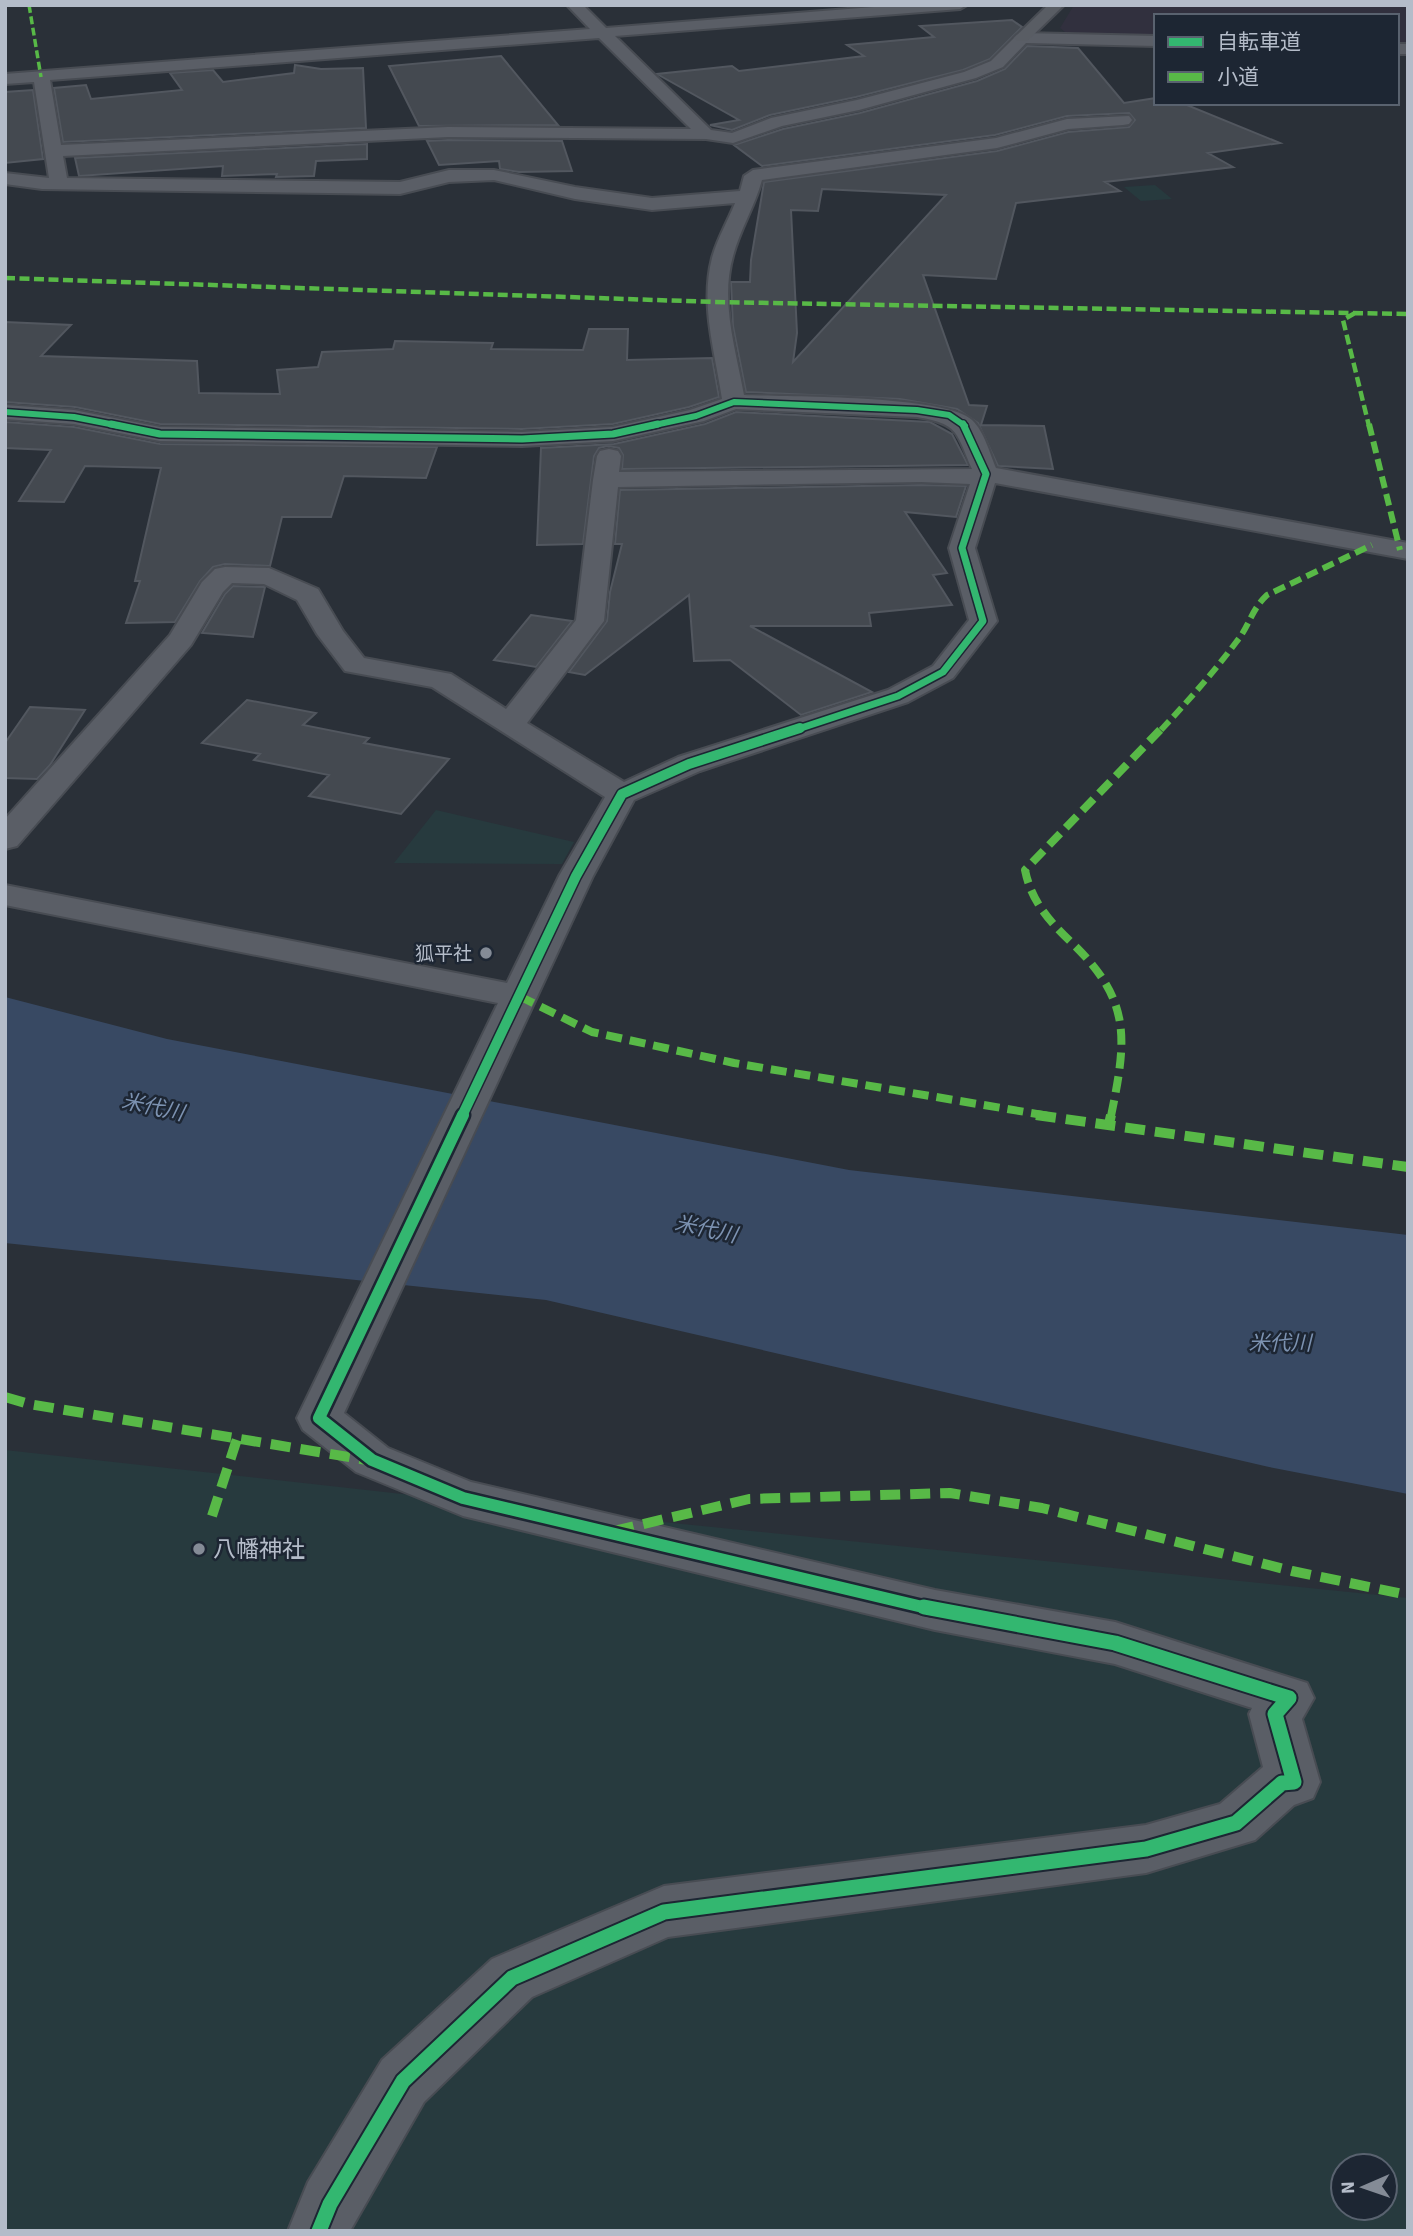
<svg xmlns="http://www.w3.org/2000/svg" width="1413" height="2236" viewBox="0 0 1413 2236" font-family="'Source Sans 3','Noto Sans JP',sans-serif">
<rect width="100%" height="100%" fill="#2a3038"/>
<path fill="#31303e" d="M1074,5h334v41h-11v-30h-241v23l-86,-3 -10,-8z"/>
<path fill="#273a3e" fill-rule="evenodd" d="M1155,185l17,14 -31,2 -17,-14z
M436,810l138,32 -12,22 -168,-1z
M5,1450l560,62 843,86v633h-1403zM1343,2166h42v42h-42z"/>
<path fill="#384963" d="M5,997l162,42 682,131 559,65v259l-139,-27 -723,-167 -541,-57z"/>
<path fill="#444950" stroke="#52575f" stroke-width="2" fill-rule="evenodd" d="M1012,20l10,7 -32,32 -27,11 -107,27 -86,18 -38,15 -22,-5 29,-5 -82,-46 75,-8 7,5 125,-15 -17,-11 87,-8 -14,-11z
M1027,46l51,2 46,55 32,-5v5h26l98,40 -72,10 25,14 -128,15 15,9 -104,12 -20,76 -73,-4 46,130 18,1 -6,19 63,1 9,43 -55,-3 -20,-43 -21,-14 -57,-10 -154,-7 -13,-66 -2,-44h19l1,-22 13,-78 233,-31 71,-19 61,-5 6,-7 -6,-7 -62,3 -72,19 -233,31 -28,-21 49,-16 77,-16 117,-32 28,-12zM822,189l124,6 -153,167 4,-29 -6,-123 27,1z
M501,56l57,69 -139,1 -30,-60z
M295,65l26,4 42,-1 3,60 -303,14 -9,-54 32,-3 5,14 91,-9 -12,-17 43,-3 10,12 71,-9z
M33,90l10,69 -38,4v-71z
M448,140l114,1 10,30 -53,1 -19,-3 -1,-8 -60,4 -12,-24z
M367,144v15l-51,2 -2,15 -38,1 1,-3 -55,2 1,-10 -144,10 -4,-18z
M5,322l66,3 -30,31 156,5 2,32 81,1 -3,-24 41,-3 4,-15 71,-3 2,-8 98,2 -2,6 92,1 6,-21h39l-1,31 85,-2 7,39 -30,10 -76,17 -91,5 -362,-5 -85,-17 -70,-5z
M736,412l194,10 22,12 16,31 -346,4 1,-14 -4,-7 -11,-2 -9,2 -5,8 -11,88 -46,1 4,-97 73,-4 91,-20z
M5,422l69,5 86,17 277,3 -11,31 -82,-2 -13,41h-49l-12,49 -45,-2 -12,3 -13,14 -25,41 -49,1 14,-42h-5l26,-113 -76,-2 -21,36 -45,-1 32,-51 -46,-2z
M921,485l45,1 -10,31 -51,-5 42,61 -14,2 19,30 -83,8 2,13h-121l122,66 -71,23 -71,-55 -36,1 -5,-66 -104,80 -16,-3 38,-51 3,-29 12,-48h-7l5,-54z
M233,586l32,1 -12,50 -51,-4 23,-39z
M531,615l41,6 -36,46 -42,-7z
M247,700l69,13 -13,12 66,13 -5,5 85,16 -48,55 -92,-18 20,-21 -75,-15 6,-6 -58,-11z
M30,707l55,3 -35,55 -13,14 -32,-1v-35z"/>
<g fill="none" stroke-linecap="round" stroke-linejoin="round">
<defs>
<path id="street" d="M567,5h16l23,23 293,-23h68l-7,4 -345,27 96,94 21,3 39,-15 86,-18 107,-28 27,-11 26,-26 5,-2 134,3v10l-130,-3 -23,24 -27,11 -117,32 -77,16 -49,17 -27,-4 -258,-2 -385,19 4,22 333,4 49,-12h45l81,17 77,11 88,-7 4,-15 9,-6 243,-32 71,-19 62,-3 3,4 -3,4 -6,1 -55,4 -71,19 -235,32c-7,26 -22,49 -29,76 -13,46 3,94 11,139 45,2 201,0 228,25 12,11 18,34 24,48l412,75v16l-413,-76 -20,65 22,73 -44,57 -45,24 -208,69 -66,29 -41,76 -249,537 44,35 83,34 464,108 180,32 192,61 7,15 -12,21 18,63 -7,16 -19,7 -39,35 -109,33 -478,64 -136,60 -108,105 -74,129h-62l20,-49 74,-122 110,-101 172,-73 482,-61 74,-21 43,-37 -14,-53 3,-6 -137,-44 -180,-34 -472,-114 -107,-44 -53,-42 -6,-12 201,-415 -493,-98v-20l502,98 52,-107 46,-79 -173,-110 -87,-16 -28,-37 -20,-34 -33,-16 -32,-1 -9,9 -32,53 -174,201 -12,3v-30l165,-184 32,-53 13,-13 10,-2 44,1 49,21 25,42 21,27 87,16 55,35 70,-89 17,-140 4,-24 3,-5 9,-2 9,2 3,5 -2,16 353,-3c-16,-37 -13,-45 -55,-52l-181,-8 -32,12 -91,20 -91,5 -362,-5 -86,-17 -69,-5v-14l69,5 86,17 362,5 91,-5 77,-17 32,-11c-7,-47 -22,-94 -10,-141 5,-19 16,-37 23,-55l-83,7 -77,-11 -81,-19 -45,2 -49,12 -358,-5 -37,-5v-11l44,5 -15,-96 -29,2v-10l585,-45zM599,38l92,91 -243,-2 -387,18 -11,-65zM921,482l49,2 -21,64 20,72 -36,46 -45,24 -210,67 -54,25 -97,-59 77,-102 14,-134z
M1397,44h11v10h-11z"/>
<path id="secondary" d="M1048,5h16l-37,36h-10l-3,-3 3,-3z"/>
</defs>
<use href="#street" stroke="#484c53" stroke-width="4"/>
<use href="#secondary" stroke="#484c53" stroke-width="4"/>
<use href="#street" fill="#5a5e66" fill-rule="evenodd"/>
<use href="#secondary" fill="#595d64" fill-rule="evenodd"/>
<path stroke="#58b947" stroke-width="3.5" stroke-dasharray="8 3.5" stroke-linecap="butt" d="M29,5l12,72"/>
<path stroke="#58b947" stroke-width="4.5" stroke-dasharray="10 4.5" stroke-linecap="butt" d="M5,278l710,24 693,12
M1355,313l-12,7 26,106"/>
<path stroke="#58b947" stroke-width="6" stroke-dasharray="12 6" stroke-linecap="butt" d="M1369,424l31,126
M1161,730c27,-29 53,-58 76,-89 13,-16 14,-31 30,-46l105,-50"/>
<path stroke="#58b947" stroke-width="8" stroke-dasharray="16 8" stroke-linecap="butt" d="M519,996l73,36 142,31 315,53
M1111,1116c16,-78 21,-116 -41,-175 -22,-21 -39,-41 -45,-71l137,-142"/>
<path stroke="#58b947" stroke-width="10" stroke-dasharray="20 10" stroke-linecap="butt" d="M1036,1115l372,52
M1109,1124l2,-9
M5,1397l24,7 338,56
M212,1516l25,-77
M614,1531l135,-32 201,-6 92,15 250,63 116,24"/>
<defs>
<path id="cycleway-far4" d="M5,412l69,5 46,9
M650,426l46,-10 38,-14 183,8 32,5 16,11"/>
<path id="cycleway-far3" d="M111,424l49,10 362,5 91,-5 45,-10
M795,730l103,-34 45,-24 40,-51 -21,-73 24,-74 -23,-50"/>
<path id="cycleway-far2" d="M462,1116l114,-240 46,-82 67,-30 111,-36"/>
<path id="cycleway-far1" d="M463,1115l-144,303 53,42 91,38 468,111"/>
<path id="cycleway" d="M319,2231l11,-27 73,-123 109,-103 152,-66 482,-63 90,-26 46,-40 12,-1 -19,-68 14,-16 -174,-55 -191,-36"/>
</defs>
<use href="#cycleway-far4" stroke="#1d2633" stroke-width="9"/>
<use href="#cycleway-far3" stroke="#1d2633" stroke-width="10"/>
<use href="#cycleway-far2" stroke="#1d2633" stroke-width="13"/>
<use href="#cycleway-far1" stroke="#1d2633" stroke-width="17"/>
<use href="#cycleway" stroke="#1d2633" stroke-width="19"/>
<use href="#cycleway-far4" stroke="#33b770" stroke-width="6"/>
<use href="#cycleway-far3" stroke="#33b770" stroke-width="7"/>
<use href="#cycleway-far2" stroke="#33b770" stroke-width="10"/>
<use href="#cycleway-far1" stroke="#33b770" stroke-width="12"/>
<use href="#cycleway" stroke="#33b770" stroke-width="15"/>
</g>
<g fill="#848b96" stroke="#1d2633" stroke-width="2.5">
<circle cx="486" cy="953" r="7"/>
<circle cx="199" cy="1549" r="7"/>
</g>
<g text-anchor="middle" stroke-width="5" stroke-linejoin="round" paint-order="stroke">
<g font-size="19" fill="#b4bcc9" stroke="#1d2633" text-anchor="end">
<text x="472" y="960">狐平社</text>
</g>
<g font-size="21" font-style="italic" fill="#7c92b1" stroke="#1d2633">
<text transform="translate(153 1107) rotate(12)" y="7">米代川</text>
<text transform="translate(706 1229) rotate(12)" y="7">米代川</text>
<text x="1280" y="1350">米代川</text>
</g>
<g font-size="23" fill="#b4bcc9" stroke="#1d2633" text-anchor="start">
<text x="213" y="1557">八幡神社</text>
</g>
</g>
<rect width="1413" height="2236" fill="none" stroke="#b4bcc9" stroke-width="14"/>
<rect x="1154" y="14" width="245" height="91" fill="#1d2633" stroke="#59626f" stroke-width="2"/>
<rect x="1168" y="37" width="35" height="10" fill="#33b770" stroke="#59626f" stroke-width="2"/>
<text x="1217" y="49" font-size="21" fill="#b4bcc9">自転車道</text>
<rect x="1168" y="72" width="35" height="10" fill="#58b947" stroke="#59626f" stroke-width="2"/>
<text x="1217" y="84" font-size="21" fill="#b4bcc9">小道</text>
<g transform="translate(1364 2187) rotate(268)"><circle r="33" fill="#1d2633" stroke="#59626f" stroke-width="2"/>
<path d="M0-5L12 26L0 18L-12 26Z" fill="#848b96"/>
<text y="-10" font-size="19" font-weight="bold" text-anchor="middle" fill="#b4bcc9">N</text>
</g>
</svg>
